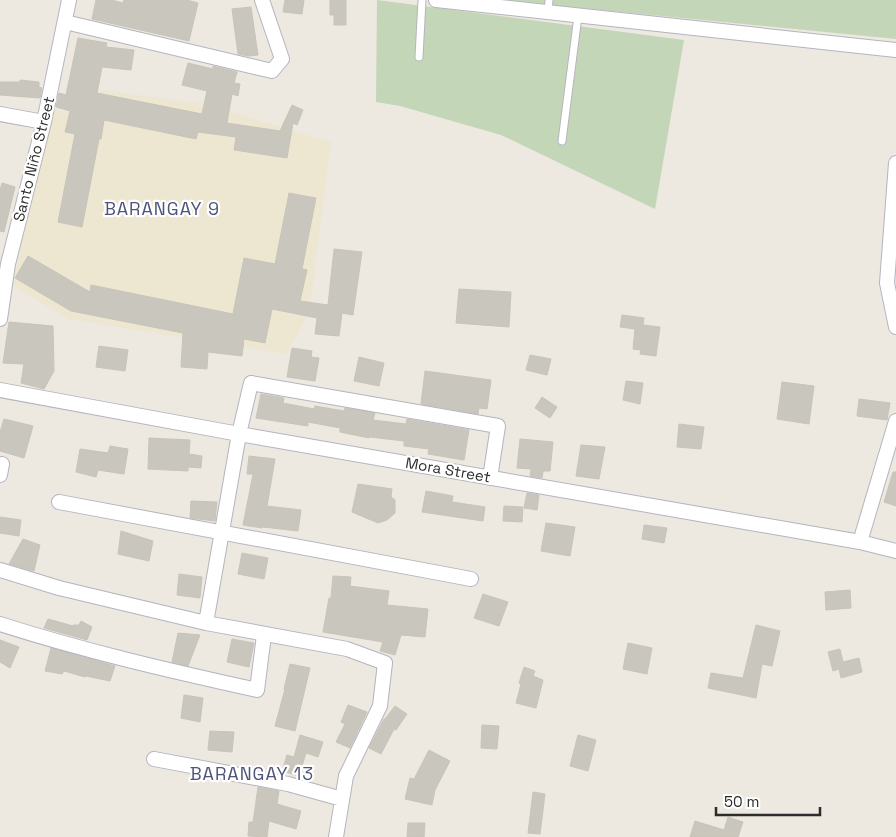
<svg xmlns="http://www.w3.org/2000/svg" width="896" height="837" viewBox="0 0 896 837" font-family="'Space Grotesk',sans-serif">
<rect width="100%" height="100%" fill="#ede8e0"/>
<path fill="#ede6d0" d="M100,90l105,14 126,38 -22,171 -23,41 -218,-35 -55,-34 38,-176 42,8z"/>
<path fill="#c4d6b8" d="M377,0l307,40 -29,169 -154,-74 -101,-29 -24,-4z
M499,0h397v39z"/>
<path fill="#c9c6be" stroke="#c8c4b9" d="M96,0h16l11,3 1,-3h63l11,3 -9,38 -97,-22z
M285,0h19l-2,14 -19,-2z
M330,0h16v25h-12v-10h-4z
M251,7l7,48 -10,1 -10,-2 -6,-45z
M78,38l29,5 -1,4 28,3 -3,20 -29,-3 -5,26 105,21 5,-23 -25,-6 6,-22 25,6v-3l24,6 -3,11 6,1 -2,12 -6,-2 -5,29 53,8 12,-26 11,5 -6,15 -4,-2 -6,35 -53,-8 2,-13 -38,-5 -2,7 -92,-19 -3,19h-2l-17,88 -24,-5 17,-88 -10,-2 5,-21 -14,-4 3,-14 7,2z
M20,80l19,2v5l3,1 -2,10 -40,-3v-13h20z
M2,183l13,4 -11,45 -4,-1v-41z
M289,193l27,5 -14,71 5,1 -7,31 28,4 6,-56 28,3 -9,63 -11,-2 -3,23 -24,-2 2,-16 -45,-9 -7,34 -21,-4 -2,17 -34,-4 -1,17 -26,-2 2,-34 -112,-22 -56,-33 13,-22 62,36 1,-7 142,29 11,-56 31,6z
M459,289l52,3 -2,35 -53,-4z
M622,315l22,3 -1,7 17,2 -4,29 -16,-2 1,-4 -8,-1 2,-20 -15,-2z
M9,322l44,4 1,45 -10,18 -23,-6 3,-19 -21,-1z
M99,346l29,4 -3,21 -29,-4z
M292,348l20,3 -1,6 8,1 -4,23 -28,-4z
M530,355l21,4 -4,16 -21,-5z
M359,357l25,6 -5,23 -25,-5z
M425,371l66,9 -4,29 -8,-1 -1,6 -57,-10z
M626,381l17,2 -3,21 -17,-4z
M782,382l32,4 -5,38 -32,-5z
M261,394l23,4 -1,5 31,6 1,-3 29,5 1,-3 30,5 -2,7 33,4 1,-5 62,11 -5,30 -36,-6 1,-5 -25,-3v-5l-34,-4 -1,1 -29,-6v-4l-32,-6v4l-52,-8z
M542,397l15,10 -7,11 -15,-10z
M859,399l31,4 -3,17 -30,-4z
M4,419l29,7 -9,32 -24,-7v-19z
M679,424l25,3 -3,22 -24,-2z
M149,438l41,2 -1,14 13,2 -1,12 -13,-1v4l-40,-2z
M520,439l33,3 -3,29h-7l-1,7 -12,-2 1,-7 -14,-1z
M581,445l24,2 -6,32 -23,-3z
M110,446l18,3 -4,25 -26,-4 -2,7 -20,-5 4,-23 28,4z
M249,456l26,3 -8,47 34,4 -3,21 -35,-4 -1,1 -19,-3 10,-51h-6z
M893,472h3v34l-12,-4z
M358,484l34,5 -1,8 4,3v13l-8,7 -9,3 -26,-11z
M426,491l27,5 -1,6 33,5 -2,14 -61,-9z
M527,493l12,2 -2,15 -13,-2z
M191,501l26,1 -2,19 -25,-3z
M504,506l19,1 -1,15 -19,-1z
M0,517l21,3 -2,16 -19,-3z
M546,523l29,4 -5,29 -29,-5z
M644,525l23,3 -3,15 -22,-4z
M121,531l32,10 -4,20 -31,-7z
M23,539l17,6 -6,26 -25,-7z
M242,553l26,5 -4,21 -26,-5z
M179,574l23,3 -2,21 -23,-3z
M333,576l18,1 -1,9 39,5 -2,14 41,4 -3,28 -24,-2 -6,20 -15,-4 3,-9 -60,-10 6,-34h2z
M850,590l1,18 -25,2 -1,-18z
M483,594l25,8 -9,24 -25,-8z
M48,619l25,7v-1h6l2,-4 11,6 -5,13 -43,-12z
M756,625l24,6 -8,35 -10,-2 -6,34 -48,-10 3,-15 32,5z
M178,633l22,2 -12,31 -16,-4z
M232,639l22,4 -5,24 -22,-5z
M0,640l19,7 -9,21 -10,-6z
M628,643l24,5 -5,26 -24,-5z
M51,648l64,18 -5,15 -24,-5 -1,1 -21,-6 -2,3 -17,-3z
M840,649l3,13 16,-4 3,14 -21,6 -2,-9 -6,2 -5,-19z
M290,664l20,4 -15,63 -20,-5 10,-37h-1z
M524,667l11,4 -2,5 10,4 -7,28 -20,-5 5,-19 -2,-1z
M184,695l19,3 -3,24 -19,-4z
M348,705l19,7 -17,36 -14,-6 9,-18 -4,-2z
M395,706l12,8 -11,16 -2,-1 -13,25 -12,-6 15,-29h1z
M482,725l17,1 -2,23 -16,-1z
M210,731l24,1 -2,20 -24,-2z
M300,735l23,7 -5,15 -12,-4 -7,23 -17,-5 5,-16 7,2z
M578,735l18,5 -8,31 -18,-5z
M429,750l21,11 -15,29 -3,15 -27,-6 5,-21 4,1z
M258,787l21,4 -2,13 24,7 -5,18 -27,-8 -2,16 -19,-1 1,-14h4z
M533,792l12,2 -5,40 -12,-1z
M728,817l15,5 -5,15h-48l5,-16 29,9z
M408,823h17l-1,14h-17z"/>
<g fill="none" stroke-linecap="round" stroke-linejoin="round">
<defs>
<path id="service" d="M548,12l1,-12
M419,57l3,-57
M562,141l16,-125"/>
<path id="minor" d="M436,0l460,50
M65,22l207,49 10,-12 -20,-59
M0,114l44,8
M896,163l-9,120 9,44
M0,319l8,-55 36,-142 25,-122
M0,390l239,44 621,108 36,9
M0,475l2,-11
M59,502l412,77
M860,542l36,-121
M0,570l59,18 147,35 141,26 38,14 -5,43 -34,70 -10,61
M206,623l33,-189 12,-51 247,43 -8,52
M0,624c84,27 171,47 257,66l7,-55
M154,759l134,25 54,15"/>
</defs>
<use href="#service" stroke="#b3b5bf" stroke-width="9"/>
<use href="#minor" stroke="#b3b5bf" stroke-width="16"/>
<use href="#service" stroke="#fff" stroke-width="7"/>
<use href="#minor" stroke="#fff" stroke-width="14"/>
</g>
<g text-anchor="middle" stroke-width="4.5" stroke-linejoin="round" paint-order="stroke">
<g font-size="15" fill="#2c2c2c" stroke="#fff">
<text transform="translate(34 159) rotate(-76)" y="5">Santo Niño Street</text>
<text transform="translate(448 470) rotate(10)" y="5">Mora Street</text>
</g>
<g font-size="18" letter-spacing="1" fill="#4f547b" stroke="#fff">
<text x="162" y="215">BARANGAY 9</text>
<text x="252" y="780">BARANGAY 13</text>
</g>
</g>
<path d="M716 807v8h104v-8" fill="none" stroke="#2c2c2c" stroke-width="2.5"/>
<text x="724" y="807" font-size="15" fill="#2c2c2c" stroke="#ffffff" stroke-width="4" paint-order="stroke">50 m</text>
</svg>
